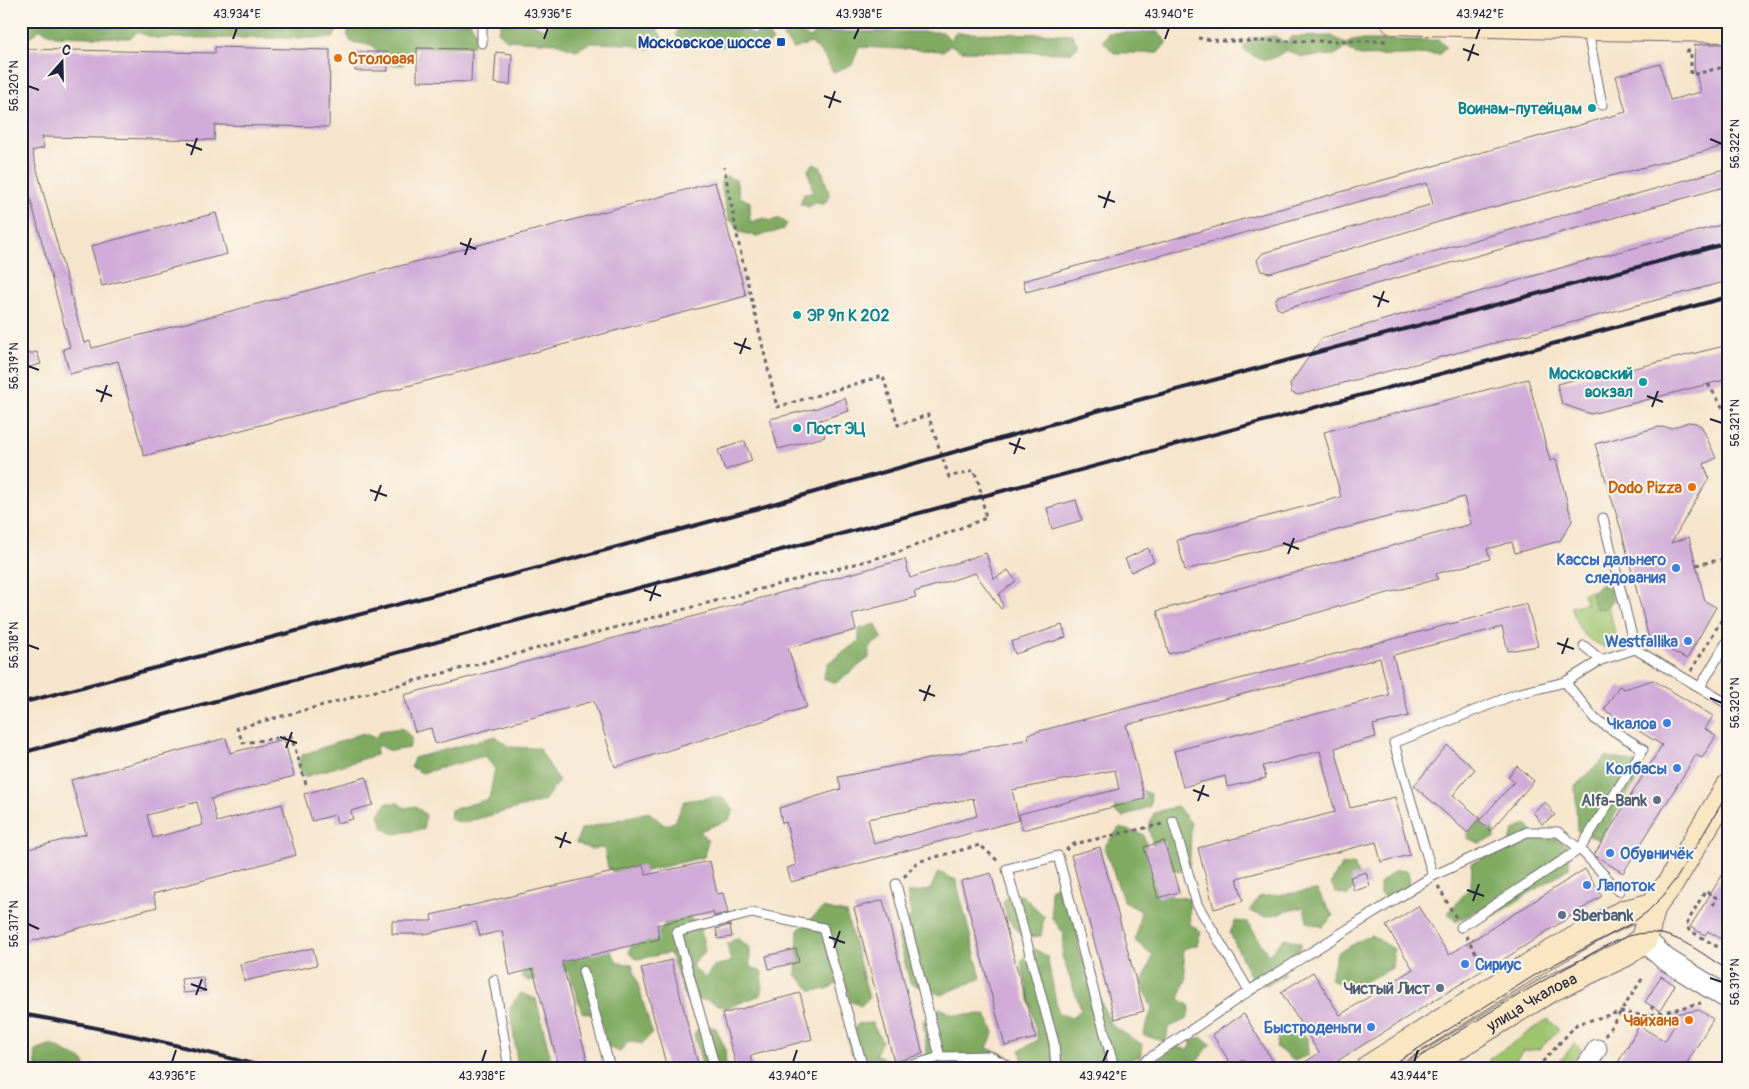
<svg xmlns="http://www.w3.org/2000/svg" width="1749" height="1089" viewBox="0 0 1749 1089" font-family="Pangolin,sans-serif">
<rect width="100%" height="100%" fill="#fbf7ec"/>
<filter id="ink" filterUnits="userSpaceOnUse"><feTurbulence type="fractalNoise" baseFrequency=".02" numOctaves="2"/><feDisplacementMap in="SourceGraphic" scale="10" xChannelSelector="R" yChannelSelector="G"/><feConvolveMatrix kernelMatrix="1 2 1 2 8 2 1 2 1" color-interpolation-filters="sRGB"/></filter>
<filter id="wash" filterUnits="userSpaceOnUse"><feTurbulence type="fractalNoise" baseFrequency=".0096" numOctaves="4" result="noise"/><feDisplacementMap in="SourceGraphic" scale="20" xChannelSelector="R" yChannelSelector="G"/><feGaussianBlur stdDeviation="1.12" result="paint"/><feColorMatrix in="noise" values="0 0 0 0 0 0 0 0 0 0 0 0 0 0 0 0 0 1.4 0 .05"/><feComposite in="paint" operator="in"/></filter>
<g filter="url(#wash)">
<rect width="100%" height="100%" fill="#f6e5cc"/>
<path fill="#9fc46e" stroke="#607354" d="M1603,588l15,54 -12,6c-25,-11 -26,-16 -35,-41l15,-4 -3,-10z
M1548,1019l11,10 -19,20 -17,2 -13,16 -20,-2 -1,-6z
M1575,1043l7,7 -11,18h-17z"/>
<path fill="#7faa61" stroke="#50664e" d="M21,21h18l2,2 3,-2h83l5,3 3,-3h199l6,5 -7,12h-178l-18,-6 -7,6 -75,-2 -15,-7 -10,8h-9z
M390,21l80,1 6,11 -3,13 -60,2 -10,17h-12l-20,-20 -20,-3 -4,-8 7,-12 25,5z
M502,21h26l15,8 12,-7 99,2 9,15 -14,11 -19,-6 -40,-1 -14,7 -20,-7 -49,-3 -9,-8z
M681,26l64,1 8,8 11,-5 9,11 -12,8 -11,-7 -6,5 -62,-2 -6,-11z
M793,30l17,8 7,-6h126l8,8 4,-7 117,1 6,12 -8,7 -108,-2 -12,-6 -7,6 -84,-4 -7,18 -19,7 -9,-16 -13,-13 -17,6 -12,-12z
M1158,32l9,10 -9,11h-44l-11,-12 5,-8z
M1275,36l11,8 5,-7 41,-1 14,8 5,-4h88l7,7 -6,7 -80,2 -14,-8 -12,7 -32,2 -16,-7c-18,14 -25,12 -43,-1l6,-10z
M813,164l8,3 9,30 -7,8 -7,-3 -7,5 -9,-3 4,-10 9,-2 -5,-23z
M726,176l10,4 4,17 10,5v20l14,-4 7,3 9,-3 7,6 -4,6 -26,6 -19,-4 -2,-8 -7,-4 -9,-38z
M1600,584l9,3 4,14 -9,8 -9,-1 -4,-15z
M876,624l6,14 -13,9v11l-33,25 -13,-5 5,-15 31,-22v-12z
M402,728l10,10 -3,10 -18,3 -14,-6 -1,10 -72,22 -7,-12 5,-10 61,-22 12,5 5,-7z
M496,736l13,11 30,1 20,33 -15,20 -82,22 -12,-4 1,-9 38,-11 6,-30 -10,-13 -63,17 -11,-6 3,-9z
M1607,756l29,7 3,14 -40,63 -22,-9 -2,-45z
M1140,790l11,4 -1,12 -26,11 -10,-5 2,-12z
M720,796l14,13 -5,11 -29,11 8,10 -4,16 -82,20 -14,-9 -4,-20 -14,1 -14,-6 5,-14 68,-17 15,13 11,-3 9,-21z
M386,803h12l7,5 11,-2 10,9 -3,14 -29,5 -10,-5 -5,-14z
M1177,806l14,17 -1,41 -10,8 -20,-7 -12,-37 6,-15z
M1471,820l21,2 2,16 -15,5 -12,-5z
M1527,824l9,14 22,1 12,8 -1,21 -75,48 -18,-5 -20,11 -8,-9 23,-27 1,-23 36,-17 6,-16z
M1119,828l24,6 16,52 14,11 16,1 1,26 11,8 -4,13 -14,4 3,30 -7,20 11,7 -3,13 -19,9 -2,14 -23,-7 9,-26 -10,-26 11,-28 -18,-14 6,-30 -17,-9 -20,-55z
M1354,864l5,13 -11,19 -13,-4 -4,-9 10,-18z
M1396,870l12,1 2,14 -19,14 -11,-5v-11z
M938,872l18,8 25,98 -40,17 -31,-12 -12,-47 13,-21 -4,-22 23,-3z
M1060,884l22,38 -4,26 33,77 32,20 -3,12 -32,5 -4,6h-43l-3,-4 -10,4 -24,-3 -4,-15 18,-10 -17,-78 10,-15 16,9 11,57 14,5 9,-9 -19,-53 2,-22 -12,-16 -2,-29z
M1317,890l16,26 -10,11 -16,-5 -3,-15 -39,10 -16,-6 10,-14z
M1010,892l13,4 21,20 -3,20 -18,1 -16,-19 -4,-16z
M823,908l23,5 23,85 -8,8 -11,-5 -5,-22 -18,10 -15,2 -16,-16 2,-45z
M680,912l20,12 5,27 -13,15 13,12 9,-12 17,-4 -4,-18 10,-6 13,10v18l13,7 -2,22 -35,13 -20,-8h-20l-16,-47 -33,6 -8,-6 5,-15 27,-7 7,-14z
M1235,921l13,1 20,33 17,-17 16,5 -4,15 -13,6 1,11 -17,10 -15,-3 -23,-49z
M1371,935l23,14 -2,19 -42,21 -20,-10 7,-26z
M607,945l11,18 14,1 20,69 -10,11 -13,-3 -9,11 -12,-5 -9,-30 -17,-5 -14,-41 -39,10 -8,-5 6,-11z
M521,993l15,6 17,69h-35l-8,-61z
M939,1008l15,7 31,-1 9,18 -7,16 19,7 8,13h-39l-1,-4 -20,-1 -8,5h-31l1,-8 11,-4 -4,-35z
M872,1023l10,18 -6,13 17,10v4h-26v-6l-16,-9 -4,-17 11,-12z
M1294,1024l13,14 1,17 -14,6 -18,-14 4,-18z
M701,1025l15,3 9,20 1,20h-23l-9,-34z
M1201,1037l10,7 -20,24h-43v-2l28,-19 13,3 3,-9z
M52,1045l32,16 1,7h-49l-1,-17z"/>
<g id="blocks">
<path fill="#d0abd8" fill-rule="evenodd" d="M1707,44h21v101l-276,73 -182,55 -9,-2 -4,-11 6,-7 170,-49 -6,-21 -401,109 -3,-11 603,-169 -10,-36 44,-12 10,36 31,-8 -7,-24 1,-23z
M215,47l115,3 -1,77 -114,-2 -1,15 -172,-3 2,11 -12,3 52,192 6,-2 2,7 623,-166 31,114 -602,160 -26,-95 -48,13 -7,-25 7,-2 -49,-184v-114l194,4z
M417,48l55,1 -1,33 -54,-1z
M355,52h33v19h-33z
M496,52l16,2 -2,31 -16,-2z
M1728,168v18l-446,124 -5,-2 -2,-7 3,-5z
M216,213l11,41 -125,32 -11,-40z
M1728,223v58l-430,114 -6,-2 -2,-9 32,-46 259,-76z
M1728,345v34l-137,35 -29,-10 -5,-20 53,-13 1,3z
M37,352l4,12 -20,5v-13z
M1528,379l22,82 6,-2 16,62 -12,20 -45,12 -3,-11 -25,7 3,10 -54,15 2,5 -269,75 -12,-43 314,-87 -7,-27 -279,73 -8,-30 164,-43 -17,-65z
M845,398l4,13 -29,9 5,17 -47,12 -8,-30 47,-11z
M1688,422l8,1 6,4 14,31 -12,6 5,14 -38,65 18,-6 16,64 11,6 -29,52 -38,-20 -27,-106 -27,-89 64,-17 13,1z
M745,441l7,20 -27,9 -7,-20z
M1076,500l6,20 -30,9 -5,-21z
M1148,548l6,13 -23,11 -6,-13z
M986,553l8,26 14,-9 8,11 -17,13 4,13 -2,2 -26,-36 -61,19 2,5 -64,17 4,16 -68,18 19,59 -192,60 -21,-66 -159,43 -4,-16 -16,4 -11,-37 501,-136 5,19z
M1527,604l11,42 -30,5 -6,-24 -109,28 16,61 -36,9 3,12 -41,11 15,60 45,-11 15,58 -29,7 -5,-20 -139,36 6,23 -29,8 -16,-61 137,-36 -15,-61 -57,15 3,12 -39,9 -2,-11 -42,11 -9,-36 215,-56 -9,-37 -254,67 19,74 -123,31 -3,-16 100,-25 -4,-19 -103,20 7,30 -228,62 -4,-14 9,-3 -10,-43 -4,1 -3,-15 62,-19 -3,-12 191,-38 -1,-5zM973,798l4,18 -103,28 -6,-25z
M1062,625l4,12 -51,17 -4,-12z
M1653,680l60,36 -8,13 11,7 -14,22 -6,-3 -73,118 -29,-18 68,-110 -58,-35 15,-24 5,3z
M226,738l4,15 54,-14 10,37 -83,23 6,23 65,-18 14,51 -143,39 4,13 -136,37v-93l65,-17 -15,-54zM197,802l6,23 -50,13 -6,-23z
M1447,745l28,24 -22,26 27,23 -12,15 -54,-47z
M1517,766l17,15 -44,50 -11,-10 35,-39 -6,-5z
M366,777l7,28 -22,6 2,8 -16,4 -2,-8 -23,6 -8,-27z
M1545,802l10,13 -13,9 -9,-12z
M1164,841l15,51 -21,6 -14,-51z
M1100,847l44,164 -29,8 -44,-164z
M710,861l7,33 6,-1 5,20 -14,3 -1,-4 -56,13 2,14 -97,23 27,106h-30l-26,-99 -23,6 -8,-44 -22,5 -4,-14 -51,12h-33v-13h40l-1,-6 212,-50 3,10z
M1728,866v77l-20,-12 -3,4 -15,-8z
M1585,869l17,27 -110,71 -1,-2 -165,103h-30l23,-15 -38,-61 32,-20 27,43 73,-46 -27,-43 32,-20 31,49z
M1366,872l4,14 -16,5 -4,-14z
M991,873l45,165 -31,8 -44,-165z
M883,900l40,154 -29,8 -40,-154z
M730,925l2,12 -14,2 -2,-10z
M313,948l4,17 -73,16 -4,-17z
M796,949l3,13 -30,7 -3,-13z
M671,960l28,108h-32l-26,-100z
M1661,976l14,9 -15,26 -15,-9z
M203,977l2,14 -22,2 -2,-14z
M800,993l12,46 -62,17 4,12h-17l-15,-54z
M1699,1010l14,9 -29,49h-69l24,-42 26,15 12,-20 -9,-6z
M1244,1014l33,54h-28l-5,-9 -12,7 -20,-32z"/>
</g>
</g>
<g filter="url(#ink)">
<use href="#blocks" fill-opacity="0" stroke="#6c666e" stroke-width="1"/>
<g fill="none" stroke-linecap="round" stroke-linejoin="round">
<defs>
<path id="service" d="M482,21v22
M1590,30v12l12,63
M1603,518l32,131 93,55
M1584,646l17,14 34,-11
M1565,682l30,37 48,30 -63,100 39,42
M1700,687l28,-47
M1173,821l24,83 52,87 184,-115
M896,884l44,173
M1461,927l119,-78 -22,-17h-31l-94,44 -39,-133 122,-49 49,-12 36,-22
M583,971l27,97
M494,980l15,88
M715,1068l-38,-136 75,-19 71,15 40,140
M903,1068l37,-11 49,-1 23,12
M1056,1068l-2,-25 -47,-174 51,-13 56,212
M1135,1068l114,-77"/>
<path id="minor" d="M1585,1068l12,-19"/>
<path id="tertiary" d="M1644,939l21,20 63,39"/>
<g id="secondary">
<path d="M1394,21l196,6 138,2"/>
<path d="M1369,1068l166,-105 69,-40 21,-10 28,-7"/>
<path id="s1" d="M1421,1068l127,-78 78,-37 18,-14 9,-33 17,-22 58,-96"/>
</g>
</defs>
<use href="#service" stroke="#6c666e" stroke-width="11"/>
<use href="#minor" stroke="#6c666e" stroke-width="21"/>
<use href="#tertiary" stroke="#6c666e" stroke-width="24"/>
<use href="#secondary" stroke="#6c666e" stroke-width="28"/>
<path stroke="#6c666e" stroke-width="3" stroke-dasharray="4 4" stroke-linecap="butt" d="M1198,38l24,3h166
M1686,51h5v24l37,-9
M1708,384l18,29h2
M1696,565l32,-7
M1691,671l37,-62
M306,784l-15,-48 -48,7 -6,-15 659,-175 90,-35 -7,-34 -5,-14 -25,7 -21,-62 -30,10 -15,-49 -106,31 -37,-157 -16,-83
M1066,850l8,-6 89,-20
M904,877l13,-15 63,-17 19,17
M1438,886l18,32
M1713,905l4,-7 -12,-7 -19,34 3,5 39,23
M1466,936l20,34
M1722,958l6,3
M1647,1016l6,-10
M1605,1036l39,-60
M1537,1068l40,-44 43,-12 27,4 54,-13"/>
<use href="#service" stroke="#fff" stroke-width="9"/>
<use href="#minor" stroke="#fff" stroke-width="19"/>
<use href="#tertiary" stroke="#fff" stroke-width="22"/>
<use href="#secondary" stroke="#fbe6c4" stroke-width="26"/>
<path stroke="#22223b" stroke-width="1" d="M1387,1068l153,-96 92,-49 15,-11 16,-16 15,-20 50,-83
M1402,1068c58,-37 115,-74 175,-106 23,-13 50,-31 77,-29 27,2 52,24 74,37"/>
<path stroke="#22223b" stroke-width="4" d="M21,703l585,-153 153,-42 338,-97 631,-168
M21,753l1707,-456
M21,1014c84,14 166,33 248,54"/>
</g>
</g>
<path fill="none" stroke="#22223b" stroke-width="2" d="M233,39l4,-11M544,39l4,-11M854,39l5,-11M1165,39l4,-11M1476,39l4,-11M1463,49l16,6M1468,61l6,-17M28,86l11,4M824,96l17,6M829,108l6,-17M1710,139l12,5M186,144l16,6M191,155l6,-17M1098,196l17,6M1104,208l6,-17M460,243l16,6M465,255l6,-17M1373,296l16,6M1378,307l6,-16M734,343l17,6M740,354l6,-16M28,366l11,4M96,390l16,6M1647,396l16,6M101,402l6,-17M1652,407l6,-16M1710,419l12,4M1009,443l16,6M1014,454l6,-16M370,490l17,6M375,501l6,-16M1283,543l16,6M1288,554l6,-16M644,590l17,6M650,601l6,-16M1557,643l17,6M28,645l11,4M1562,654l6,-16M919,690l16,6M1710,698l12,5M924,701l6,-16M280,737l17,6M286,748l6,-16M1193,790l16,6M1198,801l6,-16M555,837l16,6M560,848l6,-16M1467,890l17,6M1473,901l6,-17M28,924l11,5M829,937l16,6M834,948l6,-17M1710,978l12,4M191,984l16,6M196,995l6,-16M172,1062l4,-12M482,1062l4,-12M793,1062l4,-12M1103,1062l5,-12M1414,1062l4,-12"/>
<rect fill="#1a4fb4" stroke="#fbf7ec" stroke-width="2" x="776" y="37" width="10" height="10" rx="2.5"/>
<g fill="#e8710a" stroke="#fbf7ec" stroke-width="2">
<circle cx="338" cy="58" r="5"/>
<circle cx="1692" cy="487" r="5"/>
<circle cx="1689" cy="1020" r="5"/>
</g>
<g fill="#0f9aa8" stroke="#fbf7ec" stroke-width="2">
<circle cx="1592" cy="108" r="5"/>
<circle cx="797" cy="315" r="5"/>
<circle cx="1643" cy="382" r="5"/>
<circle cx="797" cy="428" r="5"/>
</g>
<g fill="#3f7fe0" stroke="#fbf7ec" stroke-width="2">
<circle cx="1676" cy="568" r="5"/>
<circle cx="1688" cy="641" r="5"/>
<circle cx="1667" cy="723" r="5"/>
<circle cx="1677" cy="768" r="5"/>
<circle cx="1610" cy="853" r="5"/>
<circle cx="1587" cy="885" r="5"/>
<circle cx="1465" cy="964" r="5"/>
<circle cx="1371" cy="1027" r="5"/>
</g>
<g fill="#5c6f8a" stroke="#fbf7ec" stroke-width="2">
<circle cx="1657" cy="800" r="5"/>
<circle cx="1562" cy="915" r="5"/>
<circle cx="1440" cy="988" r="5"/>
</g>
<g text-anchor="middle" stroke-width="4" stroke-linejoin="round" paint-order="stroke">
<g font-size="16" font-weight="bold" fill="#164399" stroke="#fbf7ec" text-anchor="end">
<text x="771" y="48">Московское шоссе</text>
</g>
<g font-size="16" font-weight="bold" fill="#c56008" stroke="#fbf7ec" text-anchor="end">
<text x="348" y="64" text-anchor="start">Столовая</text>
<text x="1682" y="493">Dodo Pizza</text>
<text x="1679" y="1026">Чайхана</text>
</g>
<g font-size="16" font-weight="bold" fill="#0d838f" stroke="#fbf7ec" text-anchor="end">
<text x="1582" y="114">Воинам-путейцам</text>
<text x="807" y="321" text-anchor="start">ЭР 9п К 202</text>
<text x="1633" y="379">Московский<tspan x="1633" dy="18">вокзал</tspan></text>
<text x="807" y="434" text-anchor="start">Пост ЭЦ</text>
</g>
<g font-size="16" font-weight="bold" fill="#366cbe" stroke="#fbf7ec" text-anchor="end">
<text x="1666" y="565">Кассы дальнего<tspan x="1666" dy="18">следования</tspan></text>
<text x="1678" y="647">Westfallika</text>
<text x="1657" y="729">Чкалов</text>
<text x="1667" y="774">Колбасы</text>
<text x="1620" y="859" text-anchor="start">Обувничёк</text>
<text x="1597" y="891" text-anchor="start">Лапоток</text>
<text x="1475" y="970" text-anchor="start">Сириус</text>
<text x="1361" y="1033">Быстроденьги</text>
</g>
<g font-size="16" font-weight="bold" fill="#4e5e75" stroke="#fbf7ec" text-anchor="end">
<text x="1647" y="806">Alfa-Bank</text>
<text x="1572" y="921" text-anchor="start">Sberbank</text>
<text x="1430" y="994">Чистый Лист</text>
</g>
<g font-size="16" fill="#22223b" stroke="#fbf7ec">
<text dy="6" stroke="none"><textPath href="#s1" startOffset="129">улица Чкалова</textPath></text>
</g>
</g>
<rect width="1749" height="1089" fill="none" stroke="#fbf7ec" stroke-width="55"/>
<g transform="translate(62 62) rotate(20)" stroke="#fbf7ec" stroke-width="4" paint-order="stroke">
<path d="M0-4L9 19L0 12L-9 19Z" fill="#22223b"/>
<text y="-8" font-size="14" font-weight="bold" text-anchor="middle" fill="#22223b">С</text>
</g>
<rect x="28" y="28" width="1694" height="1034" fill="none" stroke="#22223b" stroke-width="2"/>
<g font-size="12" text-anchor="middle" fill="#22223b">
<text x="237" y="18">43.934°E</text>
<text x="548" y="18">43.936°E</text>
<text x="859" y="18">43.938°E</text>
<text x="1169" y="18">43.940°E</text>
<text x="1480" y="18">43.942°E</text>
<text transform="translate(14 86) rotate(-90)" y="4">56.320°N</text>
<text transform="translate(1735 144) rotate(-90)" y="4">56.322°N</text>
<text transform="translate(14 366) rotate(-90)" y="4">56.319°N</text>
<text transform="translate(1735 423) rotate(-90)" y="4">56.321°N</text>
<text transform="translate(14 645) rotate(-90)" y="4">56.318°N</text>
<text transform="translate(1735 703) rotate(-90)" y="4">56.320°N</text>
<text transform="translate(14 924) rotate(-90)" y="4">56.317°N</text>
<text transform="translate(1735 982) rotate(-90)" y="4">56.319°N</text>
<text x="172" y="1080">43.936°E</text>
<text x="482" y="1080">43.938°E</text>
<text x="793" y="1080">43.940°E</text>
<text x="1103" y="1080">43.942°E</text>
<text x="1414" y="1080">43.944°E</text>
</g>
</svg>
